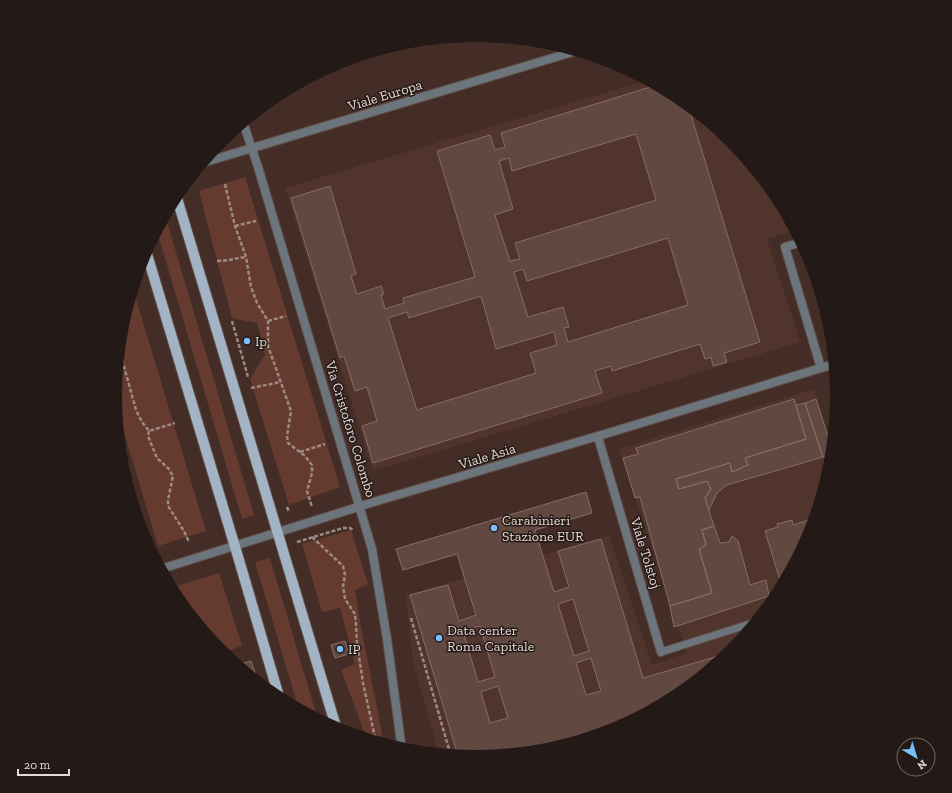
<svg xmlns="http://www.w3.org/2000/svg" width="952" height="793" viewBox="0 0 952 793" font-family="'Zilla Slab',serif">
<rect width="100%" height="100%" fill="#442d27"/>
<path fill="#51342c" d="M427,40l-11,3 -100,31 22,-12 68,-20z
M648,80l29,16 55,45 45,55 18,34 -28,9 33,103 -427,129 -88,-283z
M814,389l18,60 -1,18 -21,68 -34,63 -45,54 -54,45 -63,34 -68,20 -70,7 -37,-4 -26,-91 -7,-68 203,-59 43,129 35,-12 -68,-204z"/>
<path fill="#653b2f" d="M245,177l95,310 -51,18 -39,-126 15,-24 -8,-32 -25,-5 -33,-127z
M165,215l89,300 -12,4 -85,-288z
M133,289l73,242 -48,15 -43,-144v-6l6,-70z
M351,530l17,54 -13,6 5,31 24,123 -17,-5 -26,-69 14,-6 -15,-56 -18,4 -20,-68z
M270,558l48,162 -19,-10 -44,-148z
M219,573l23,72 -19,9 -48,-57 -5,-9z"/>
<path fill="#614942" stroke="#876d65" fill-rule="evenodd" d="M657,85l20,11 11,9 72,237 -36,11 3,9 -14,4 -2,-9 -6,2 -5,-15 -88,27 -1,-5 -16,5 7,22 -229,70 -11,-37 15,-5 -10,-34 -12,4 -11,-35 -4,2 -49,-160 39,-12 26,88 -5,2 6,18 24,-8 3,8 -3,1 4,14 19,-6 -1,-5 72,-21 -38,-126 53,-16 5,15 10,-3 -4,-14zM636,134l20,66 -141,43 5,16 -10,2 -15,-46 18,-6 -14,-48 10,-3 3,13zM668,238l20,67 -120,37 -4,-14 5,-1 -6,-20 -35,10 -14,-45 9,-3 4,12zM481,296l15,53 58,-17 3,13 -27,8 6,20 -119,37 -29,-92 19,-6 2,6z
M794,399l12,40 -61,19 3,7 -16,7 -2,-9 -54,16 3,10 28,-8 4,8 -6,9 9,28 -12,4 4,15 -7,4 13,44 -42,13 -30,-109 -5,1 -12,-40 15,-4 -2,-6z
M816,399l16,50v5l-9,3 -18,-54z
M805,403l18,54 -96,28 -10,8 -8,17 -4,-12 6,-9 -4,-8 -28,8 -3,-10 54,-16 2,9 16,-7 -3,-7 61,-19 -10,-34z
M586,492l6,21 -57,17 19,62 15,-5 -11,-36 43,-12 42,139 89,-26 -55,45 -63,34 -68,20 -70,7 -18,-2 -48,-161 38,-10 11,36 17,-6 -19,-61 -54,16 -7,-21zM573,599l16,52 -15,5 -16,-52zM480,626l15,51 -17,5 -15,-51zM591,658l10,33 -15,4 -10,-32zM498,686l10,32 -18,5 -9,-31z
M812,519l1,5 -3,11 -28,52 -17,-56 13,-4 -1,-3 15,-4 1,5z
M714,526l6,17 9,-1 3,-6 6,5 12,44 16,-5 3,16 -95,31 -4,-21 42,-13 -13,-44 7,-4 -4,-15z
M345,641l4,13 -14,4 -4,-13z
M251,661l5,14 -6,2 -13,-12z"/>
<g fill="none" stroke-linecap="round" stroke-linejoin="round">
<defs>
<path id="service" d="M661,652l95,-30"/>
<path id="minor" d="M243,122l15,45 114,382 15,90 15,111
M802,242l-17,5 36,121
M598,437l63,215
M161,569l216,-68 238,-70 219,-67"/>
<path id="tertiary" d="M202,163l374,-112"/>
<path id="primary" d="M176,195l161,535
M146,251l93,309 41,140"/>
</defs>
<use href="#service" stroke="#614c46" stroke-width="9"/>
<use href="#minor" stroke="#614c46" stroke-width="10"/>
<use href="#tertiary" stroke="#614c46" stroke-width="10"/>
<use href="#primary" stroke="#614c46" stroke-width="12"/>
<path stroke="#9c8a84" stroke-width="2.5" stroke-dasharray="4 2" stroke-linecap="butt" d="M225,184l10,42 11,31 5,30 6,16 11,18v25l23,65 -4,25 1,7 17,13 7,9v8l-5,18 5,16
M235,226l21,-5
M217,261c11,0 19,-3 29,-4
M232,321l16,56
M268,321l18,-5
M121,331l4,8 -3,20 14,51 6,12 7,9 26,-8
M251,388l30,-6
M149,431l-1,5 9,22 11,10 5,8 -5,24v6l16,25 5,11
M300,452l25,-8
M287,507l2,5
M312,537l31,29 2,9 -2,11 2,13 10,15 1,10 1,19 6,40 13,59
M297,542l46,-14h7l3,2
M411,618l40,138"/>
<use href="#service" stroke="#6c757c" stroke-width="7"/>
<use href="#minor" stroke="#6c757c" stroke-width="8"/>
<use href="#tertiary" stroke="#6c757c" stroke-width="8"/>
<use href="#primary" stroke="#a2b4c4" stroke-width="10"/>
</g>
<g fill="#7abff8" stroke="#231916" stroke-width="1.5">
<circle cx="247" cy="341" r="4"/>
<circle cx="494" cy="528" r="4"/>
<circle cx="439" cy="638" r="4"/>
<circle cx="340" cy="649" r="4"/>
</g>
<g text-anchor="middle" stroke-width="3" stroke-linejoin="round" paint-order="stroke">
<g font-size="14" fill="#e7d8d3" stroke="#231916">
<text transform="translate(385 95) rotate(-17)" y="5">Viale Europa</text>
<text transform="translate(351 429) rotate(73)" y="5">Via Cristoforo Colombo</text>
<text transform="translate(487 456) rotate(-17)" y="5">Viale Asia</text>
<text transform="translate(646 553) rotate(73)" y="5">Viale Tolstoj</text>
</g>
<g font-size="14" fill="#e7d8d3" stroke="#231916" text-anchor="start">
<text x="255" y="346">Ip</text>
<text x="502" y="525">Carabinieri<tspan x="502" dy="16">Stazione EUR</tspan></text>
<text x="447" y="635">Data center<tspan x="447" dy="16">Roma Capitale</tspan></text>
<text x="348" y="654">IP</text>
</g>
</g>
<path d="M0 0H952V793H0ZM122 396a354 354 0 1 1 708 0a354 354 0 1 1-708 0Z" fill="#231916" fill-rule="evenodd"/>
<g transform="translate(916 757) rotate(142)"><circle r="19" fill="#231916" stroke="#716562"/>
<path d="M0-3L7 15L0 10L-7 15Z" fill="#7abff8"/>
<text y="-6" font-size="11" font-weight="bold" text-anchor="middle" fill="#e7d8d3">N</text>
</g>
<path d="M18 769v6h51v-6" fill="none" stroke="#e7d8d3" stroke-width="2"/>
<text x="24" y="769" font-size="12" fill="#e7d8d3" stroke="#231916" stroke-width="3" paint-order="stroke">20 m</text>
</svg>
